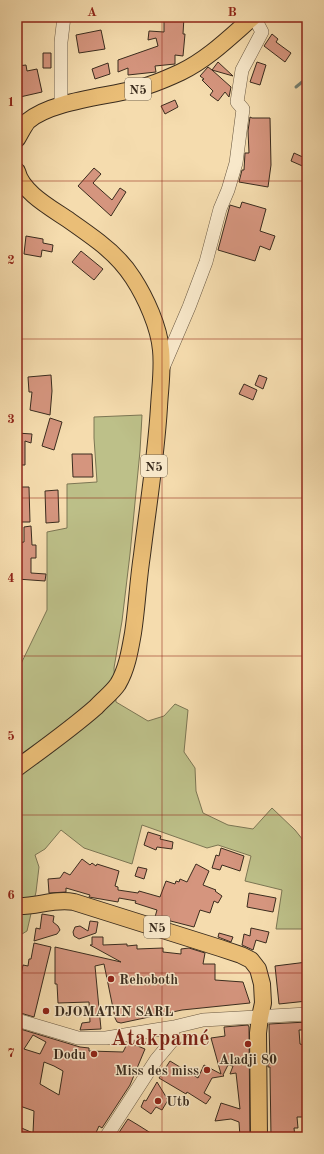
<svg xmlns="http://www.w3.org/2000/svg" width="324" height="1154" viewBox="0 0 324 1154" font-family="'Old Standard TT',serif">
<rect width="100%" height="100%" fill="#f5dcae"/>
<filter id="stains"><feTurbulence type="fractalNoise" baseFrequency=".005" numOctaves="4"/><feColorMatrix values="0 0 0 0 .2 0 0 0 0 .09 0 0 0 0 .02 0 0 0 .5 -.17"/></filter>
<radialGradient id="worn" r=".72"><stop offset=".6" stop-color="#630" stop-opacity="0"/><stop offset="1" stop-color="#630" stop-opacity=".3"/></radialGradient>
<path fill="#bdc089" stroke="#7c7654" d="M142,415l-2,36 -10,103 -8,67 -8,47 2,34 32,19 16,-5 11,-12 13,6 -4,42 11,16 1,23 7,22 25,12 25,4 19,-21 23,22 12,15v84h-31l6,-39 -37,-9 6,-25 -33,-11 -11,3 -65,-23 -10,39 -48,-16 -23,-18 -16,19 -10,6 4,12 -3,25 -9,39 -10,6v-265l30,-62v-78l20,-4v-44l30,-2 -3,-44v-21z"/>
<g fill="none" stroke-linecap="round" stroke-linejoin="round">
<path stroke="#758275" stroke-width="3" d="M296,87l11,-9"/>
</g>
<path fill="#d5957e" stroke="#3a2c1e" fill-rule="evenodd" d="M164,17h20l-1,17h2l-2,22 -8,-1v9l-20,2 1,6 -28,3v-7l-10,4v-12l40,-14 -2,-8 -8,2 1,-9 15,1z
M101,30l4,19 -26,4 -3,-18z
M272,34l6,5 -2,3 15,11 -6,9 -21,-16z
M43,53h8v15h-8z
M218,62l15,14 -21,-6 19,17 -2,10 -4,-5 -7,9 -8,-6 3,-4 -11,-11 2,-1 -4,-3 8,-9 4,3z
M257,62l9,3 -6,20 -10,-3z
M108,63l2,11 -15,5 -3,-10z
M26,65l1,6 10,-2 5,23 -22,5 -1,-5h-2v-7l3,-1 -3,-18z
M175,100l3,7 -13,7 -4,-8z
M250,117l2,1h18l1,47 -3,22 -29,-5 3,-12h2l1,-17h4l-1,-22z
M294,153l13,6v9l-16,-7z
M94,168l7,6 -8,9 19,17 8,-12 6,4 -15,24 -33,-30z
M242,202l24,7 -6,22 15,5 -5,14 -10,-4 -5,15 -37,-11 12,-45 10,3z
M26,236l17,3v4l10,2 -1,7 -10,-2 -1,7 -17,-3z
M81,251l22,18 -9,11 -22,-18z
M51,375l1,16 -2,24 -20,-5 2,-18h-3l-1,-15z
M259,375l8,3 -4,11 -8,-4z
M244,384l13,6 -4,10 -14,-6z
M50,418l12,4 -8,28 -12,-4z
M17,433l15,1 -1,9 -6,-2v24h-8z
M72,454h20l1,23h-20z
M17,487h12l1,35h-12z
M58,490l1,32 -13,1 -1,-32z
M31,526l1,19h4v13h-5v15l15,1 -1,7 -28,-2v-7h2l1,-17h-3v-12l7,-1v-15z
M148,832l13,4 -1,3 13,3 -1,7 -15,-2 -1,3 -12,-5z
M221,848l23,8 -4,15 -18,-6 -2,5 -8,-2 4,-13 3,1z
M82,859l8,6 2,-2 4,3 1,-2 22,7 -4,15 3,1v3l20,3 1,-2 21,6 6,-16 9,3 1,-3 3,1 1,-3 7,3 9,-18 13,7 -6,14 13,5 -1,1 7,5 -4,7 -4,-2 -4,12 -10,-3 -6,17 -39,-10 2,-7 -22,-7 1,-2 -17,-3 -1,4 -29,-5 1,-2 -24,-7v4l-17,1 -1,-14 12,-1 4,-6 6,3z
M138,867l9,2 -3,10 -9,-3z
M249,893l27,5 -3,14 -26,-5z
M42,914l12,2 -1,6 5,4 2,4 -3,4 -23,7 2,-13 4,1z
M90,921l8,1 -2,11 -17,6 -5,-3 -1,-4 2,-5 5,-1 8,5z
M251,928l18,4 -3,11 -10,-3 -3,10 -11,-5 2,-11 6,2z
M219,933l14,4 -2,5 -13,-5z
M92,937h11v8l24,-1v2l10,-1v4l26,-1v4l18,2v-5l8,-1 16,5 -2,11h12v16l28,2 7,21 -68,7 -61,13 -4,-1 -2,-4 -11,-54 -9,2 6,63 -21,1 2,-7 8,-1 -1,-20 -31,1 -1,-19h-2v-37l66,15 -31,-17h2z
M34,943l17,4 -17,70 -17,-5v-21l6,-26 5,1 1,-7h2z
M307,962v39l-28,3 -4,-38z
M307,1022v8h-8l1,14 7,2v49h-2v22h-8l1,11h-4l1,9h-24l-1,-67v-3h-2v-7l2,4 -1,-40z
M248,1025l1,2 1,110h-10l-1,-15 -8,-3 -16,2 6,-18 19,6 -4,-36 -6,1 3,-8 -5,-1 -5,10 1,1 -12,2 -8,15 7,4 -5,7 -19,-12 -1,2 -27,-16 11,-17 28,17 6,-13 17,9 -10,-36 14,-2 -1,-9z
M17,1028l63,19 9,1v3l34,1 5,-10 17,7 -15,36 -28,43 -3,-2 -5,11h-77v-11l16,7 1,-22 -17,-6zM33,1035l13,7 -6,12 -16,-5zM44,1062l10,4 9,5 -4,24 -19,-11z
M157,1082l11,18 -6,10 -6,-3 -5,7 -10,-7 3,-7 2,1z
M128,1119l10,6 19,12h-41z"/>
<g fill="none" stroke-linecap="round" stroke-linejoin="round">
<defs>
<path id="minor" d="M61,106v-64l3,-25
M162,370l27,-63 17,-45 14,-53 8,-19 8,-27 7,-54 -6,-7 5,-32 20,-38 -8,-15
M17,1020l61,18h28l68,-11 29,-7 104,-6
M106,1137l50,-77 15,-18 3,-15"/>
<path id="major" d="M17,139c3,-5 7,-13 11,-18 24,-20 77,-24 107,-32 15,-3 31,-10 46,-17 27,-13 49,-35 72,-55
M17,171c5,22 36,38 53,50 10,7 20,14 29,21 13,10 25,22 34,36 13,20 26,49 28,72 2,19 -1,38 -2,57 -3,50 -11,99 -17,148 -4,26 -5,52 -9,78 -3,17 -6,36 -15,51 -6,9 -15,15 -22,23 -25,22 -52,41 -79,61
M17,906c19,1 38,-8 57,-4l146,46 21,7 10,5 7,9 4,15 1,19 -3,14 -2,16 1,104"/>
</defs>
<use href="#minor" stroke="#695842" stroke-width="14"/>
<use href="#major" stroke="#3a2c1e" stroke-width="18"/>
<use href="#minor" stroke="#f8e8ca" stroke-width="13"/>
<use href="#major" stroke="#eabe77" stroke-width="16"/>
</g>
<path fill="none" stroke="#8f2418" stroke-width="1" stroke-opacity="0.55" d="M162,17v1120M17,181h290M17,339h290M17,498h290M17,656h290M17,815h290M17,973h290"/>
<g fill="#8f2418" stroke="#f8e8ca" stroke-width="1.5">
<circle cx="111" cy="979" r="4"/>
<circle cx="46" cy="1011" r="4"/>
<circle cx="248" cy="1044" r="4"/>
<circle cx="94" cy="1054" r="4"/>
<circle cx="207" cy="1070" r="4"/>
<circle cx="158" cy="1101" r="4"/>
</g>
<g text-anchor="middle" stroke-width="3" stroke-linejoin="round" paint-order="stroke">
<g fill="#f8e8ca" stroke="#736452" stroke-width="1">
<rect x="125" y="78" width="26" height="22" rx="3"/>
<rect x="141" y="455" width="26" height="22" rx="3"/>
<rect x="144" y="916" width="26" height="22" rx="3"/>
</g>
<g font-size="13" font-weight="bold" fill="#3a2c1e">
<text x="138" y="94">N5</text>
<text x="154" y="471">N5</text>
<text x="157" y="932">N5</text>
</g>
<g font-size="14" font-weight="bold" fill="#3a2c1e" stroke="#f8e8ca" text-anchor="start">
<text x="119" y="984">Rehoboth</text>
<text x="54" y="1016">DJOMATIN SARL</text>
<text x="86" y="1059" text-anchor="end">Dodu</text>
<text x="248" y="1064" text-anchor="middle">Aladji 80</text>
<text x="199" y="1075" text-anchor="end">Miss des miss</text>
<text x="166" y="1106">Utb</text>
</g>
<g font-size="22" font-weight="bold" fill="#7a1f14" stroke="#f8e8ca">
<text x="160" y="1045">Atakpamé</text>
</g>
</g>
<rect width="324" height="1154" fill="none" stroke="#f5dcae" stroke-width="44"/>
<rect x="22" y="22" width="280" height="1110" fill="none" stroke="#8f2418" stroke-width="1.5"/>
<g font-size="13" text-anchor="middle" font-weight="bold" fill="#8f2418">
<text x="92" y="16">A</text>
<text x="232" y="16">B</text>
<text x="11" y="106">1</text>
<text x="11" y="264">2</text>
<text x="11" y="423">3</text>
<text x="11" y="582">4</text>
<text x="11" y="740">5</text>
<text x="11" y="899">6</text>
<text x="11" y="1057">7</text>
</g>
<rect width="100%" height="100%" filter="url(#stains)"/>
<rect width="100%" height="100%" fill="url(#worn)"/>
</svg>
